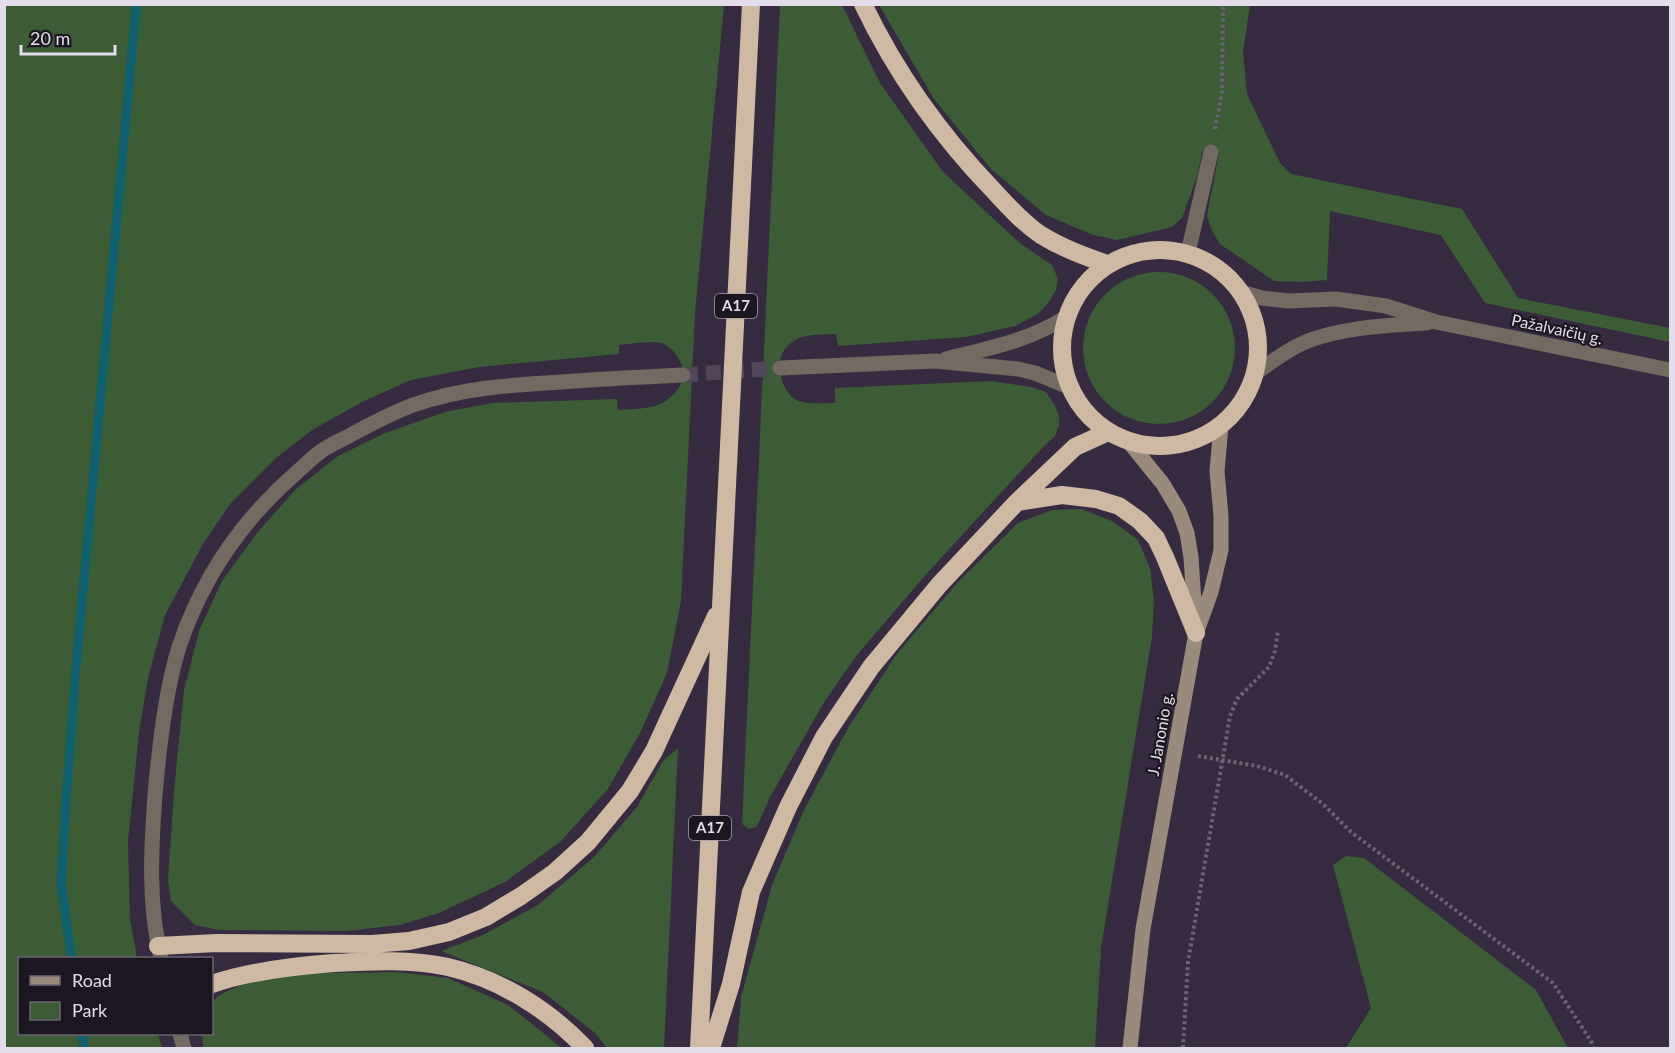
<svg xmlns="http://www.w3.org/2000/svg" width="1675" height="1053" viewBox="0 0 1675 1053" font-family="Lato,sans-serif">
<rect width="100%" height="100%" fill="#372b41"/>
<path fill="#3b5c34" d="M5,5h719l-29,308 -14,288 -14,72 -27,60 -32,56 -48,53 -55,40 -66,31 -39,12 -53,6 -128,-1 -24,-5 -24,-24 -3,-21 6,-89 10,-101 15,-59 23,-50 35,-48 38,-43 43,-34 47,-23 60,-21 47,-9 125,-4 1,11c11,-1 22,-1 33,-3 20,-5 38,-23 30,-44 -4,-9 -11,-17 -20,-20 -13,-3 -29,1 -42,2v9l-140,13 -68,13 -47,21 -52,29 -36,28 -46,46 -27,40 -38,71 -17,63 -9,55 -11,108 2,78 7,39h-117v76h138l4,14h-157z
M780,5h62l38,78 63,89 78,72 31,21 6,14 -2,11 -7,12 -11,12 -23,12 -49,11 -128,9 -2,-12c-14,1 -34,-1 -45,9 -3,2 -8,8 -9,11 -6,14 1,40 15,46 10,5 26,3 38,3v-15l157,-7 39,6 15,5 8,12 5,12v9l-4,11 -11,10 -115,125 -73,85 -33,48 -53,93 -10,23 -4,7 -7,2 -7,-5z
M879,5h371l-7,47 4,42 33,69 11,11 171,35 56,89 152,30v14l-185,-39 -44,-68 -111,-24 -3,69 -25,2 -28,-1 -54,-37 -8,-13 -5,-15 12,-63 -16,-4 -6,28 -15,41 -10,9 -55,13 -24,-5 -47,-20 -55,-46 -57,-70z
M1083 348a76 76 0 1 1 152 0a76 76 0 1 1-152 0Z
M1082,509l32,13 24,18 12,28 4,32 -2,37 -51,311 -6,100h-358l4,-51 31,-112 32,-75 44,-82 48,-73 62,-73 60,-59 34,-13z
M678,748l-14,300h-57l-12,-15 -52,-41 -102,-41 42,-16 55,-30 56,-48 43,-50 26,-46z
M1346,856l18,2 172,132 32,58h-222l25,-40 -38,-143z
M397,972l51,6 60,27 38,30 15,13h-358l-1,-14h10c0,-9 -3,-25 1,-32 9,-15 61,-27 77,-28 35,-2 71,-1 107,-2z"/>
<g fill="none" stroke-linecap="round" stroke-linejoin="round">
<path stroke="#0f5f6f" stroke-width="9" d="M71,958l-10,-74 4,-73 10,-136 61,-671
M82,1034l2,14"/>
<path stroke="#51465a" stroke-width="15" stroke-dasharray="15 8" stroke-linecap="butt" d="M683,375l97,-7"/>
<path stroke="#6c6275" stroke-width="4" stroke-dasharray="3 3" stroke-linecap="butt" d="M1215,129l7,-37 1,-88
M1198,756l59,10 28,9 38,29 28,28 202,151 38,58 2,7
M1183,1048l5,-86 42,-246 7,-17 32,-32 6,-16 3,-20"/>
<path stroke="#736a61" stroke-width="15" d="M1188,253l23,-101
M1241,292l21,6 26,3 48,-2 50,7 50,16 234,48
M946,359c43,-11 83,-18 120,-42
M780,368l155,-7 83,8 17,4 34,14
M1256,373c12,-9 25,-18 39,-26 35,-19 92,-22 132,-24
M161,958c-13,-54 -10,-108 -6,-163 4,-47 10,-104 24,-148 23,-69 63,-127 117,-174 8,-7 16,-15 24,-21 8,-6 17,-10 25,-14 22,-12 44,-24 68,-33 48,-17 97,-20 148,-23 40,-3 81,-5 122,-7
M180,1034l4,14"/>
<path stroke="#998a7b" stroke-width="15" d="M1129,442l34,42 16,27 8,22 4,24 5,76 -53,296 -13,119
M1198,628l13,-36 10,-42v-34l-4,-45 4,-45"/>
<path stroke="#d0b9a2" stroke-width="18" d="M863,4c33,69 78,132 131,187 14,15 29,32 47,44 21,13 43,21 66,29
M1062 348a98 98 0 1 1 196 0a98 98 0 1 1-196 0Z
M1017,502l45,-7 34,4 23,7 21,15 16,17 9,19 31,76
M158,946l59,-3 155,1 37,-3 40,-9 37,-15 35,-21 34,-24 33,-30 42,-51 24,-40 62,-135
M212,984c38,-13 81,-18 122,-21 38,-2 77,-4 114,4 52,12 101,43 137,81
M699,1048l52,-1044
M711,1048l20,-64 20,-92 37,-85 36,-70 47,-70 68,-82 78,-83 58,-55 33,-15"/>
</g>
<g text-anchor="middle" stroke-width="4.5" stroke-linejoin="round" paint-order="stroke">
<g fill="#1b1620" stroke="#a7a1ad" stroke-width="1.5">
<rect x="715" y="294" width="42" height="24" rx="4.5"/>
<rect x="689" y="816" width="42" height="24" rx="4.5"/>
</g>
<g font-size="15" font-weight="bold" fill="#e3dcea">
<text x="736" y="311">A17</text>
<text x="710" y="833">A17</text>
</g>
<g font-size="16" fill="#e3dcea" stroke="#1b1620">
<text transform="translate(1557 329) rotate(12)" y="6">Pažalvaičių g.</text>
<text transform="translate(1160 734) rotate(-80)" y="6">J. Janonio g.</text>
</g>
</g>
<rect width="1675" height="1053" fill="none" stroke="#e3dcea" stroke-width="12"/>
<rect x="18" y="957" width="195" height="78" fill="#1b1620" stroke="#6b6571" stroke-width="1.5"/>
<rect x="30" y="976" width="30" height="9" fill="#998a7b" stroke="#6b6571" stroke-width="1.5"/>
<text x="72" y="987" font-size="18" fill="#e3dcea">Road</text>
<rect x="30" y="1002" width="30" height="18" fill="#3b5c34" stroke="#6b6571" stroke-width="1.5"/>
<text x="72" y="1017" font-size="18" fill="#e3dcea">Park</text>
<path d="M21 45v9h94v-9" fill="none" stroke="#e3dcea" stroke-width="3"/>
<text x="30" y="45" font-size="18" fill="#e3dcea" stroke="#1b1620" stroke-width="4.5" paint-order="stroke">20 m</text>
</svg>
